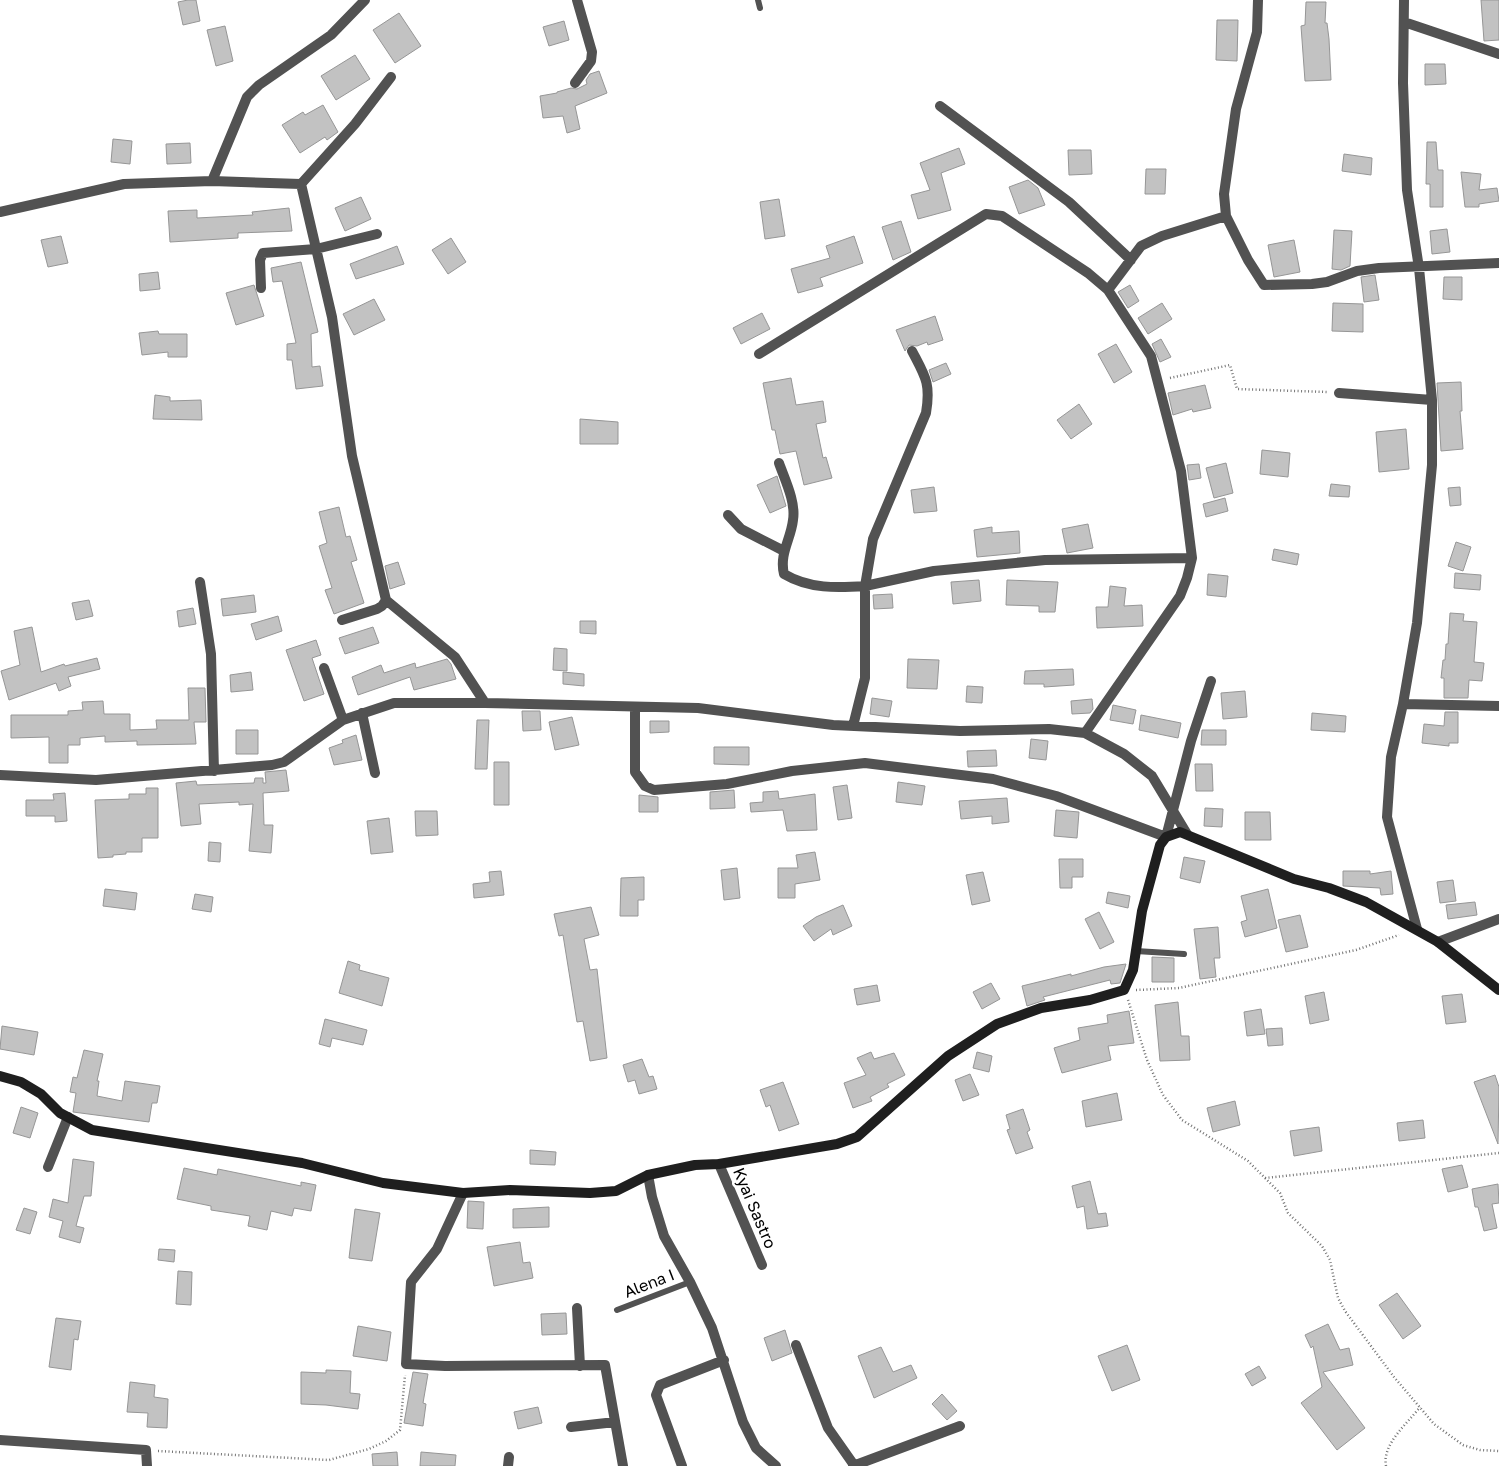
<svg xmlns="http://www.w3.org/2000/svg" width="1499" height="1466" viewBox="0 0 1499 1466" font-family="'Golos Text',sans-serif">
<rect width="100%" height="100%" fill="#fff"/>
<path fill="#c2c2c2" stroke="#969696" d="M188,0h8l4,21 -17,4 -5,-23z
M1481,0h18v40l-15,1z
M1306,2h20l-1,21h2l2,16 2,41 -26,1 -4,-55 4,-1z
M399,13l22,33 -26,17 -22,-33z
M1217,20h21l-1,41 -21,-1z
M564,21l5,19 -20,6 -6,-19z
M225,26l8,35 -17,5 -9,-36z
M355,55l15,24 -34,21 -15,-24z
M1425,64h20l1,20 -21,1z
M599,71l8,22 -32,13 5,23 -13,4 -4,-17 -20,2 -3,-22 17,-3v-1l14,-4 6,1 10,-5 -1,-4 4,-6z
M323,105l15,27 -11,8 -2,-3 -25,16 -18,-28 21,-13 2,3z
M113,139l19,2 -2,23 -19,-2z
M1427,142h9l2,28h5v37h-13v-23h-4z
M190,143l1,20 -24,1 -1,-20z
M959,148l6,16 -24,9 10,37 -33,9 -7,-24 19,-5 -10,-27z
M1068,150h23l1,24 -23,1z
M1344,154l28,4 -1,17 -29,-4z
M1146,169h20l-1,25h-20z
M1461,172l20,2 -2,16 18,-2 2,13 -20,3v3h-14z
M1028,180l10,8 7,17 -26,9 -10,-27z
M361,197l10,22 -26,12 -10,-23z
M779,199l6,37 -20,3 -5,-37z
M289,208l3,23 -54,2v5l-68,4 -2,-31 29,-1v8l56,-3 -1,-3z
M901,221l10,31 -18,8 -11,-33z
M1447,229l3,23 -18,2 -2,-23z
M1334,230l18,1 -2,35 -9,4 -9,-1z
M61,236l7,27 -20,4 -7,-27z
M854,236l9,27 -43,15 3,8 -25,7 -7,-24 39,-11 -4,-12z
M451,238l15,24 -18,12 -16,-24z
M1294,240l6,32 -26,5 -6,-32z
M397,246l7,18 -48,15 -6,-15z
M301,262l17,70 -7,2 1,33 8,-1 3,20 -27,3 -4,-29h-5v-16l9,-1 -14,-62 -9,1 -2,-14z
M158,272l2,17 -20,2 -1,-17z
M1375,275l4,25 -15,2 -3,-25z
M1444,277h18v23l-19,-1z
M254,285l10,31 -28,9 -10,-32z
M1130,285l9,16 -11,7 -10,-16z
M374,299l11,21 -31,15 -11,-21z
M1162,303l10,16 -24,15 -10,-16z
M1333,303l30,1v28l-31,-1z
M762,313l8,16 -29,15 -8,-16z
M935,316l8,24 -15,5 -1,-3 -10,4 -8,-1 -4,6 -9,-21z
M158,331l1,3h28v23h-19v-5l-26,3 -3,-22z
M1161,339l10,18 -11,5 -8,-18z
M1116,344l16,28 -18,11 -16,-29z
M946,363l5,11 -18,8 -4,-12z
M791,378l5,27 27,-4 3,21 -10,2 7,34 3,-1 6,21 -28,7 -8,-34 -16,3 -5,-24h-3l-9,-47z
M1461,382l1,29h-2l3,38 -22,2 -4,-68z
M1205,385l6,23 -18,4 -1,-3 -19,6 -5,-22z
M155,395l15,2v4l31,-1 1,20 -49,-1z
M1079,404l13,20 -21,15 -14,-19z
M580,419l38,3v22h-38z
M1406,429l3,40 -30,3 -3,-40z
M1262,450l28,3 -2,24 -28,-3z
M1226,463l7,30 -19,5 -8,-30z
M1199,464l2,14 -12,2 -2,-15z
M777,476l9,30 -16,7 -13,-28z
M1331,484l19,2 -1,11 -20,-1z
M934,487l3,24 -23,2 -3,-23z
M1460,487l1,18 -11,1 -2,-18z
M1225,498l3,13 -22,6 -3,-13z
M339,507l7,30 4,-1 7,24 -6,2 13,41 -30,11 -9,-24 7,-2 -13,-42 8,-3 -8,-31z
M1088,524l5,24 -26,5 -5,-24z
M992,527v6l27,-2 1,22 -43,4 -3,-27z
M1456,542l15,5 -8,24 -15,-5z
M1274,549l25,5 -2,11 -25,-5z
M398,562l7,22 -15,5 -5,-23z
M1455,573l26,2 -1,15 -26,-2z
M1208,574l20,2 -2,21 -19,-2z
M979,580l2,21 -28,3 -2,-22z
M1007,580l51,2 -3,30h-16v-6l-33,-1z
M1110,586l16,2 -2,18 18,-1 1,21 -46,2 -1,-21h12z
M892,594l1,14 -19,1 -1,-14z
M254,595l2,17 -33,4 -2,-17z
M89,600l4,16 -17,4 -4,-17z
M193,608l3,16 -17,3 -2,-16z
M1450,613l14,1 -1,7 14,1 -3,40 10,1 -2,18 -13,-1 -1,18h-24v-20h-3l2,-18h2l1,-16h2z
M278,616l4,15 -26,9 -5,-16z
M580,621h16v13l-16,-1z
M32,627l9,45 23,-8 1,2 32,-8 3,11 -32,8 3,9 -12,5 -3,-8 -47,17 -8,-29 19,-6 -6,-34z
M373,627l6,16 -34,11 -6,-16z
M316,640l5,15 -9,3 12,36 -20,7 -18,-51z
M554,648l13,1v22l-14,-1z
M447,659l4,5 5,15 -42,11 -4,-13 -52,18 -6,-18 29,-12 3,8 31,-10 1,5z
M908,659l31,1 -2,29 -30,-1z
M1073,669l1,16 -30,2v-3h-20l1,-13z
M251,672l2,18 -22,2 -1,-17z
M563,672l21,2v12l-21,-2z
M967,686l16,1 -1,16 -16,-1z
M188,688h17l1,34h-12l2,22 -59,1v-4l-32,1v-6l-25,2v7h-12v18h-19v-26l-38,1v-23h57v-4l15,-1 -1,-8 21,-1 1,13h26v16l27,-1 -1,-9h33z
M1245,691l2,26 -24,2 -2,-26z
M872,698l20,3 -3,16 -19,-3z
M1092,699l1,10 -3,4 -18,1 -1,-13z
M1113,705l23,5 -3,14 -23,-4z
M522,711h18l1,19 -18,1z
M1445,712h13v31h-9v3l-27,-3 2,-19 20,2z
M1312,713l34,3 -1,16 -34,-2z
M1141,715l40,8 -3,15 -39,-8z
M572,717l7,28 -24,5 -6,-28z
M477,720h12l-2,49h-12z
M650,721h19v11l-19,1z
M236,730h22v24h-22z
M1202,730h24v15h-25z
M356,735l6,25 -28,5 -5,-17 14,-5 -1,-3z
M1031,739l17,2 -2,19 -17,-2z
M714,747h35v18l-35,-1z
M996,750l1,16 -29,1 -1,-16z
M494,762h15v43h-15z
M1195,764h17l1,27h-17z
M286,770l3,21 -26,2 1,32h9l-2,28 -22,-2 4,-47 -14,1v-3l-40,2 2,20 -20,2 -5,-43 20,-2 1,4 57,-2 1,-5h8v5h3l-1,-11z
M898,782l27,4 -3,19 -26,-3z
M847,785l5,33 -14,2 -5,-33z
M146,788h12v50h-16v14h-16v2l-13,1v2l-15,1 -3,-58 34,-1v-5h17z
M734,790l1,18 -25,1v-17z
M778,791l1,8 36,-5 2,36 -30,1 -4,-21 -32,2 -1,-9 13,-1v-10z
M65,793l2,28 -12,1v-6h-29v-16h28l-1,-6z
M639,795l19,2v15h-19z
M1007,798l2,24 -17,2v-8l-31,3 -2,-18z
M1205,808l18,1 -1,18 -18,-1z
M1056,810l23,2 -2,26 -23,-2z
M415,811h22l1,24 -22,1z
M1245,812h25l1,28h-26z
M389,818l4,34 -22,2 -4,-33z
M209,842l12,1 -1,19 -12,-1z
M815,852l5,28 -25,4v14h-17v-30h20l-2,-13z
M1184,857l21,4 -5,22 -20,-5z
M1059,859h24v18h-11v11h-12z
M737,868l3,30 -16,2 -3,-30z
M501,871l3,24 -30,3 -1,-14 17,-2 -1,-10z
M1343,871h27v3l21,-3 2,23 -12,1 -1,-7 -37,-2z
M983,872l7,29 -18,4 -6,-30z
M644,877v23h-6v16h-18l1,-38z
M1453,880l3,21 -16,2 -3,-21z
M105,889l32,4 -2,17 -32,-4z
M1268,889l9,39 -32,9 -4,-15 6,-2 -6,-24z
M1108,892l22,4 -2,12 -22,-5z
M195,894l18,3 -2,15 -19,-3z
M1475,902l2,13 -29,4 -2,-14z
M843,905l9,21 -19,9 -2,-6 -17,12 -11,-15 13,-9z
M591,907l8,28 -15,4 6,31 7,-1 10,89 -17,3 -7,-40 -6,1 -14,-87 -4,1 -5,-22z
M1099,912l15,30 -14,7 -15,-30z
M1300,915l8,32 -22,5 -8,-32z
M1218,927l2,31h-6l2,19 -16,2 -6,-50z
M1152,957l22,1v24h-22z
M348,961l12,4 -1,5 30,8 -7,28 -43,-13z
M1126,964l-6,19 -9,1 -1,-4 -67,17 2,3 -18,6 -5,-20 49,-12v2l33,-9z
M991,983l9,16 -18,10 -9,-17z
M877,985l3,16 -23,4 -3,-16z
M1324,992l5,28 -19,4 -5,-28z
M1462,994l4,28 -20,2 -4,-28z
M1178,1002l3,34h8l1,24 -30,1 -5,-56z
M1261,1009l4,25 -18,2 -3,-24z
M1129,1011l5,32 -26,3 3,14 -49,13 -8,-25 26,-8 -2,-12 30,-5 -1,-8z
M325,1019l42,11 -4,15 -31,-7 -2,9 -11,-3z
M2,1026l36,6 -4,23 -34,-6z
M1282,1028l1,17 -15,1 -2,-17z
M84,1050l19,4 -6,27h2l-2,15 25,5 3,-20 35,5 -3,17h-5l-3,19 -76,-10 3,-19 -6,-1 3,-15 4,1z
M871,1052l3,7 20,-6 11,22 -18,9 2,3 -19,10 2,4 -19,7 -9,-25 22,-8 -9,-17z
M977,1052l15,4 -3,16 -16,-4z
M642,1059l7,18 4,-1 4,13 -18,5 -4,-14 -7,2 -5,-17z
M970,1074l9,21 -16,6 -8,-21z
M1495,1075l4,12 -1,57 -24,-62z
M783,1082l16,42 -20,7 -9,-26 -4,2 -6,-17z
M1117,1093l5,27 -36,7 -4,-26z
M1235,1101l5,24 -27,7 -6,-24z
M21,1107l17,6 -8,25 -17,-5z
M1023,1109l7,21 -3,2 6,16 -17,6 -9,-24 3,-1 -4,-14z
M1423,1120l2,18 -26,3 -2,-18z
M1319,1127l3,24 -28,5 -4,-25z
M530,1150l26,2 -1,13 -25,-1z
M73,1159l21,3 -3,34h-7l-8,30 8,2 -4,15 -21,-6 4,-16 -14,-4 4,-18 15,4z
M1462,1165l6,22 -20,5 -6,-23z
M184,1168l33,7 1,-6 83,17v-4l15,3 -5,26 -17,-3 -2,8 -21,-5 -4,19 -19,-4 2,-10 -39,-6v-4l-34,-7z
M1090,1181l8,33 8,-1 2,13 -21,3 -3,-23 -7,2 -5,-22z
M1498,1184l1,19 -7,1 5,24 -13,3 -6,-24h-3l-3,-18z
M468,1201l16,1 -1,27 -16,-1z
M549,1207v20l-36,1v-19z
M24,1208l13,4 -7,22 -14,-4z
M355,1209l25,4 -8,48 -23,-3z
M520,1242l3,21 7,-1 3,16 -39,8 -7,-39z
M159,1249l16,1 -1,12 -16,-2z
M178,1271l14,1 -1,33 -15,-1z
M1397,1293l24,33 -18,13 -24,-34z
M566,1313l1,21 -25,1 -1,-21z
M56,1318l25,3 -3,19 -4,-1 -3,31 -22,-3z
M1328,1324l12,26 9,-2 4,17 -30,7 42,56 -28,22 -36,-47 21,-16 -9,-41 -2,2 -6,-13z
M358,1326l33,6 -4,29 -34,-5z
M785,1330l7,23 -20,8 -8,-23z
M1127,1345l13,35 -28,11 -14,-35z
M881,1347l12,25 18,-7 6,13 -43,20 -16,-42z
M1259,1366l7,12 -14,8 -7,-12z
M326,1370l25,1 -1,22 10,1 -2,15 -32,-4 -25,-1v-32l25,1z
M413,1372l15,2 -5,29 3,1 -3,22 -19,-3z
M130,1382l25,3 -1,12 14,2 -1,29 -20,-1 1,-14 -21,-1z
M942,1394l15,17 -10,9 -15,-16z
M538,1407l4,16 -24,6 -4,-17z
M397,1452l1,14h-25l-1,-12z
M421,1452l35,3 -1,11h-35z"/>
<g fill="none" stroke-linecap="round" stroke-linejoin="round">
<path stroke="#747474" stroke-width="2.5" stroke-dasharray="1 2.5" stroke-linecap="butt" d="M1170,378l60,-13 7,24 90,3
M1136,990l43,-2 177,-38 43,-15
M1128,1000l19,60 16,35 19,25 66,41 32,32 8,20 34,33 8,14 8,38 7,13 49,66 40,47 29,21 17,5 19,1
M1265,1178l234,-25
M158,1451l171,9 40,-11 17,-8 14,-11 5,-55
M1386,1466c-4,-22 21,-42 34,-59"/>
<path stroke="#525252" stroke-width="6" d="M758,0l2,8
M1136,951l48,3
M617,1310l73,-28"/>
<path stroke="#525252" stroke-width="10" d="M1258,0l-1,32 -21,77 -12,85 2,22 22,44 16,25 48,-1 15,-2 30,-11 22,-3 120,-5
M1404,0l-1,83 4,107 12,78 13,132v65l-15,158 -14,81 -12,53 -4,60 30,112
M1404,22l95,32
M575,83l16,-22 1,-9 -15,-52
M940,106l129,96 62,58
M212,181l35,-84 12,-12 72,-50 34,-35
M301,184l54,-60 36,-47
M0,212l124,-28 88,-3 89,3 31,133 20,139 34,144 -4,6 -5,3 -35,11
M261,288l-1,-28 3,-7 53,-4 61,-15
M1108,290l33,-44 21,-10 64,-20
M759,354l227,-140 16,2 86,57 20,17 43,66 30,115 11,87 -5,20 -7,18 -95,137
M1339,393l93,7
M779,463c6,17 17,39 14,57 -2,19 -14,34 -9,54 25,15 53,14 81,12l8,-47 53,-126c5,-30 -1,-37 -14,-62
M728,515l13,14 43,22
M200,582l11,72 3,117
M386,600l69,57 30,46
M324,668l19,52
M1403,704l96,2
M635,708v64l10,14 9,4 73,-6 65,-13 73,-8 128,16 63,17 110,41 25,-96 20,-60
M362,713l13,60
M853,726l12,-48v-92l69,-15 111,-11 147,-2
M0,775l96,5 176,-15 12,-3 59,-42 51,-17h91l213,5 135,17 127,6 89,-2 36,4 39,21 28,22 35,58
M1438,942l61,-23
M719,1164l43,101
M48,1167l20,-50
M648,1175l4,22 12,39 26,46 22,46 31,94 13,26 20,18
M463,1193l-26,56 -26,33 -5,82 39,2 160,-1 18,101
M577,1308l3,58
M796,1345l32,83 26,37
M571,1427l44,-5
M0,1440l146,10 1,16
M508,1466l1,-9
M682,1466l-26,-71 4,-10 64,-25
M853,1466l107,-40"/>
<path stroke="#1f1f1f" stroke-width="10" d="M0,1076l21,6 20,12 19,19 32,17 210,33 81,20 80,10 47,-3 80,3 26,-2 32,-16 47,-10 24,-1 118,-20 20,-7 91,-81 49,-32 44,-16 49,-8 34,-10 9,-20 9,-59 18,-66 6,-8 14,-5 114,47 35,9 37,14 72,40 61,48"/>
</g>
<g text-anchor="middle" stroke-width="5" stroke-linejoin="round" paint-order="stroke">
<g font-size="16" fill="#000" stroke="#fff">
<text transform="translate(755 1208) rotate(67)" y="6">Kyai Sastro</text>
<text transform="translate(649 1283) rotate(-21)" y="6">Alena I</text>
</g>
</g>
</svg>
